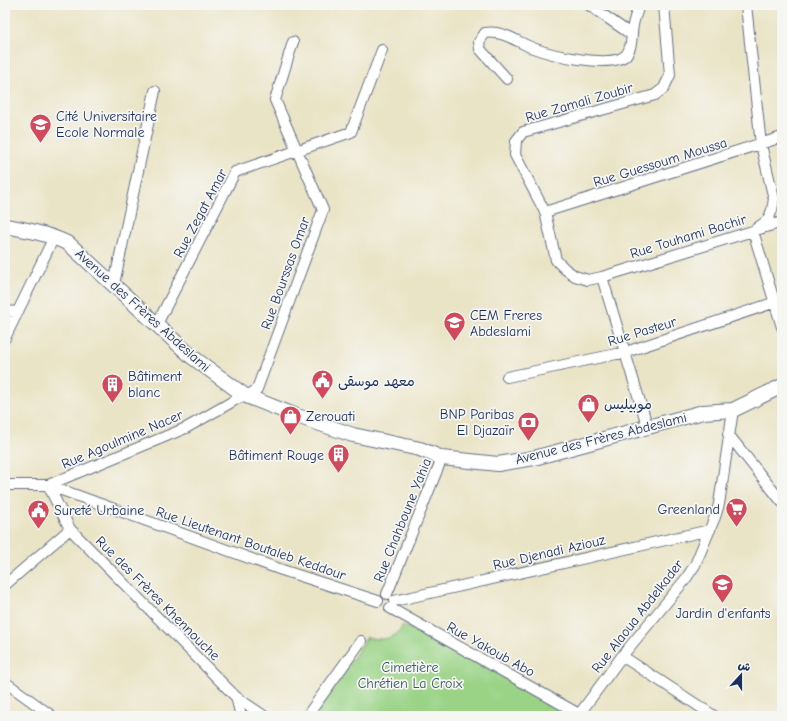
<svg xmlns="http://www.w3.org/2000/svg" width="787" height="721" viewBox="0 0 787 721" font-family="'Comic Neue','Playpen Sans Arabic',sans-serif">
<rect width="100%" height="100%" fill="#f6f6f2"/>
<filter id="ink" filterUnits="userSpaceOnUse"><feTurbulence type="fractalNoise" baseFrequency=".025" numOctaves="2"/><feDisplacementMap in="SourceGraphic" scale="8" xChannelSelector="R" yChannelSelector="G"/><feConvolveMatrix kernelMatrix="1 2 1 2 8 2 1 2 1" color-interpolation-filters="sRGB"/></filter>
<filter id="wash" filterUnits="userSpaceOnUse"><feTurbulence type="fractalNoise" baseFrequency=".012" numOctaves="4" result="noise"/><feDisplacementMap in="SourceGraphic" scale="16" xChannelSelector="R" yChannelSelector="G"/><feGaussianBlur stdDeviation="0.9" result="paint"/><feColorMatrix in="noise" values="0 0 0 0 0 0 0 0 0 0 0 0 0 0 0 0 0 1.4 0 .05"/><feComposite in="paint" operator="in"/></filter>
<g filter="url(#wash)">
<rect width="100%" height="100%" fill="#eae4c6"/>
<path fill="#9ad386" stroke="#5a8172" d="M403,625l161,83 2,5 -1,3h-250l52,-79c15,4 29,3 36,-12z"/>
</g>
<g filter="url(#ink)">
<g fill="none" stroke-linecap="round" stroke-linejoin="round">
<defs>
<path id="minor" d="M589,5l43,30
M746,5l15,140 13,54 -2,11 -4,10 -15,11 29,96
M507,79l-27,-30 -1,-7 6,-9c18,-3 32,9 48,15 18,7 79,21 93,7 7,-8 5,-20 7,-30 1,-6 4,-13 6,-20
M545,212l237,-75
M602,277l180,-55
M114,284l41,-193
M5,311l13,1
M157,324l78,-152 116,-40 31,-82
M5,338l49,-101
M507,377l119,-25 156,-52
M648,428l-46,-151 -14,3 -13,-4 -10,-7 -9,-9 -11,-48 -30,-57 1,-14 7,-9 132,-37 9,-7 6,-13 -6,-70
M728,434l54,68
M5,485h43l138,-57 58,-33 8,-2 5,-4 66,-179 -48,-110 18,-58
M48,485l234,85 96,31
M48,485l22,44 166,168 28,19
M5,585l65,-56
M387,594l55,-136
M394,601l316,-71
M390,608l189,106
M622,656l92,60
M5,682l47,34
M236,697l5,19
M307,716l54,-75
M578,716l44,-60 63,-76 10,-15 20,-48 4,-13 14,-94"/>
<path id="secondary" d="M5,226c23,4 44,8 64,18l122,112 53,39 50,20 59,20 67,14 22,9 56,6 36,-6 169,-46 30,-2 49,-24"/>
</defs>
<use href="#minor" stroke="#636e82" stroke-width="12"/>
<use href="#secondary" stroke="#636e82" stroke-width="16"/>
<use href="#minor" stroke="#fff" stroke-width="10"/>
<use href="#secondary" stroke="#fff" stroke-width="14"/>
</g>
</g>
<defs>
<symbol id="university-pin" viewBox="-11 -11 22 30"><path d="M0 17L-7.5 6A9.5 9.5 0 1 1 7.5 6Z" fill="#d1495b" stroke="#f6f6f2"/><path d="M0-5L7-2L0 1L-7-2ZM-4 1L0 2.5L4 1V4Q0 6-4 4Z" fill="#fff"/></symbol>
<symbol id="school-pin" viewBox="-11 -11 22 30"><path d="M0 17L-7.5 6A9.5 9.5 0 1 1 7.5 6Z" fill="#d1495b" stroke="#f6f6f2"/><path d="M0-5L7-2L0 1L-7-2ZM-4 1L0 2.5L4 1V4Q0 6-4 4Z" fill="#fff"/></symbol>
<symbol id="civic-pin" viewBox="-11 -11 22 30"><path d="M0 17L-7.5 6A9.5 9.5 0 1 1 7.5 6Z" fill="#d1495b" stroke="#f6f6f2"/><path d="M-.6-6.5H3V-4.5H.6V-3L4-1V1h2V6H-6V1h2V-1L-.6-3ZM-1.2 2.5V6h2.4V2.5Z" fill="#fff"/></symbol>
<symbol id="building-pin" viewBox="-11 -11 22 30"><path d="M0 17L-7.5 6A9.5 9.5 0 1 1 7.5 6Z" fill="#d1495b" stroke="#f6f6f2"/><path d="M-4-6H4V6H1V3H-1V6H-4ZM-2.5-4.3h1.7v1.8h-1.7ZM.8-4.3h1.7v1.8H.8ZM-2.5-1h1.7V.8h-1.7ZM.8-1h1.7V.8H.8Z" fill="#fff"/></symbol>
<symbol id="shop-pin" viewBox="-11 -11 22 30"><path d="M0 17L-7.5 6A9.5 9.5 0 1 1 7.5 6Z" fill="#d1495b" stroke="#f6f6f2"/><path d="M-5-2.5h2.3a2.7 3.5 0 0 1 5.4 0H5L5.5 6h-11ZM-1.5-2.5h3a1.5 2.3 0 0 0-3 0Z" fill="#fff"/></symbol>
<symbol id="bank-pin" viewBox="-11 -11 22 30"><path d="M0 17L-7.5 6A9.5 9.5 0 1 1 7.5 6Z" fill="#d1495b" stroke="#f6f6f2"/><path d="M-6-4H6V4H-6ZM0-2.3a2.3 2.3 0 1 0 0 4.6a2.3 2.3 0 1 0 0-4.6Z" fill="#fff"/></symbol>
<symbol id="supermarket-pin" viewBox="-11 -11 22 30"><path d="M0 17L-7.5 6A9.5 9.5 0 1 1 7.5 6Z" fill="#d1495b" stroke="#f6f6f2"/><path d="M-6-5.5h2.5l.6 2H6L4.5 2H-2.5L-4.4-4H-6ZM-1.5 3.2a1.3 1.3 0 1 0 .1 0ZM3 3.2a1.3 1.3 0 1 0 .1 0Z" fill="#fff"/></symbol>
</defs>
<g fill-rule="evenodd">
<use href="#university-pin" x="28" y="112" width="25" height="34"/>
<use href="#school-pin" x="442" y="310" width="25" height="34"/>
<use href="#civic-pin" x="310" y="368" width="25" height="34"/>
<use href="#building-pin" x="100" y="372" width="25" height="34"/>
<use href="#shop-pin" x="576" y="392" width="25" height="34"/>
<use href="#shop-pin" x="278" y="404" width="25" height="34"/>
<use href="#bank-pin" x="516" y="410" width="25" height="34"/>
<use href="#building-pin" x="326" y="442" width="25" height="34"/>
<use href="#supermarket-pin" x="724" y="496" width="25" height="34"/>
<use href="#civic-pin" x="26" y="498" width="25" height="34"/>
<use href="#school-pin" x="710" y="572" width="25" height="34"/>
</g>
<g text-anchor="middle" stroke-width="3.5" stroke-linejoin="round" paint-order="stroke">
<g font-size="14" fill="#1b2f5e" stroke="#f6f6f2">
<text transform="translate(579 102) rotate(-16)" y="5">Rue Zamali Zoubir</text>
<text transform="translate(660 162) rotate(-17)" y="5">Rue Guessoum Moussa</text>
<text transform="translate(200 213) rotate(-62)" y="5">Rue Zegat Amar</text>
<text transform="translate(688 236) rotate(-17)" y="5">Rue Touhami Bachir</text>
<text transform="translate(285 273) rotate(-70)" y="5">Rue Bourssas Omar</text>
<text transform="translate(143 310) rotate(42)" y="5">Avenue des Frères Abdeslami</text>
<text transform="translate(642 331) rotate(-17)" y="5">Rue Pasteur</text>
<text transform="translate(601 438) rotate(-14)" y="5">Avenue des Frères Abdeslami</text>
<text transform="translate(122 439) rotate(-23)" y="5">Rue Agoulmine Nacer</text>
<text transform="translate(402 520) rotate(-68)" y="5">Rue Chahboune Yahia</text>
<text transform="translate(251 543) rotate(19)" y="5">Rue Lieutenant Boutaleb Keddour</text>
<text transform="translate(549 552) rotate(-13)" y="5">Rue Djenadi Aziouz</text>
<text transform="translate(158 598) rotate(45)" y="5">Rue des Frères Khennouche</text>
<text transform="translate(637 616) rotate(-52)" y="5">Rue Alaoua Abdelkader</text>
<text transform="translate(491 649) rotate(29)" y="5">Rue Yakoub Abo</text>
</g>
<g font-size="14" fill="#1b2f5e" stroke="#f6f6f2" text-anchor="start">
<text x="56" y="121">Cité Universitaire<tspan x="56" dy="16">Ecole Normale</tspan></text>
<text x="470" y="320">CEM Freres<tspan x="470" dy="16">Abdeslami</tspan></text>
<text x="128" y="381">Bâtiment<tspan x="128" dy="16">blanc</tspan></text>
<text x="338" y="386">معهد موسقى</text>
<text x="604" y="409">موبيليس</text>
<text x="514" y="419" text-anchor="end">BNP Paribas<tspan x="514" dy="16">El Djazaïr</tspan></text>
<text x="306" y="421">Zerouati</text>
<text x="324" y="460" text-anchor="end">Bâtiment Rouge</text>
<text x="720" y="514" text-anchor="end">Greenland</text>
<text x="54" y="515">Sureté Urbaine</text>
<text x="723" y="618" text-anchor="middle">Jardin d'enfants</text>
</g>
<g font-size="14" fill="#3b5868" stroke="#f6f6f2">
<text x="410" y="672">Cimetière<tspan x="410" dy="16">Chrétien La Croix</tspan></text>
</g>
</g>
<rect width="787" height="721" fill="none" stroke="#f6f6f2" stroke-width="20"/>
<g transform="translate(741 675) rotate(21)" stroke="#f6f6f2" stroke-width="3" paint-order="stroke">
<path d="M0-3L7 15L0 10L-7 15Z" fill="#1b2f5e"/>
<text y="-6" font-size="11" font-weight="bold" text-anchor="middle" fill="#1b2f5e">ش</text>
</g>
</svg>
